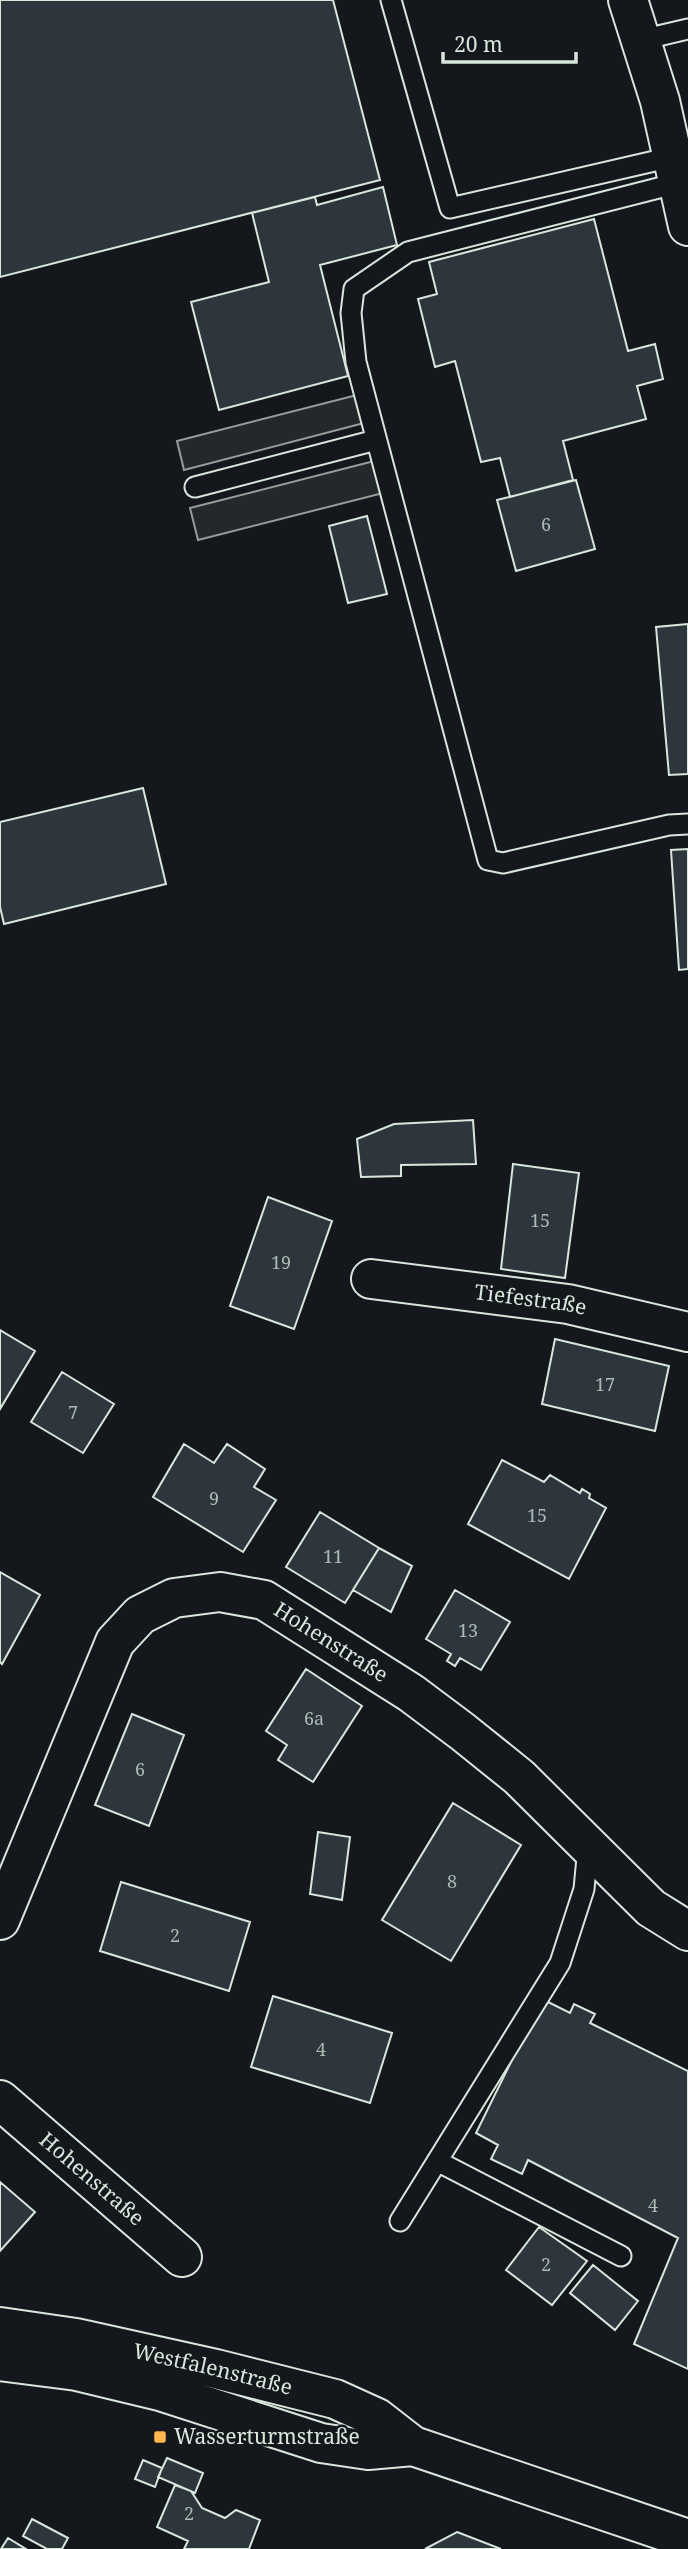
<svg xmlns="http://www.w3.org/2000/svg" width="688" height="2549" viewBox="0 0 688 2549" font-family="'Noto Serif',serif">
<rect width="100%" height="100%" fill="#14181c"/>
<path fill="#24282b" stroke="#939e99" stroke-width="2" d="M357,395l7,28 -180,47 -7,-29z
M386,458l9,32 -197,50 -8,-32z"/>
<path fill="#2c363c" stroke="#d8e6dc" stroke-width="2" d="M0,0h333l47,180 -380,97z
M383,187l14,58 -77,20 28,111 -129,34 -28,-108 78,-20 -17,-69 63,-16 2,8z
M594,219l34,132 27,-7 8,35 -26,7 9,33 -83,22 10,39 -63,17 -10,-39 -19,4 -26,-101 -20,6 -17,-68 19,-5 -8,-32z
M576,480l19,69 -79,22 -19,-71z
M367,516l20,78 -39,9 -19,-77z
M688,624v150l-19,1 -13,-148z
M143,788l23,96 -162,40 -4,-17v-85z
M688,849v120l-9,1 -8,-120z
M473,1120l3,44 -75,1v11l-40,1 -4,-38 37,-15z
M513,1164l66,9 -14,105 -64,-9z
M268,1197l64,24 -38,108 -64,-23z
M0,1330l35,21 -35,58z
M555,1339l114,27 -14,65 -113,-27z
M62,1372l52,32 -31,49 -52,-31z
M184,1444l30,19 13,-19 38,25 -11,18 22,13 -33,52 -90,-55z
M502,1460l42,22 6,-7 30,18 2,-4 8,5 -1,4 17,10 -37,71 -101,-55z
M320,1512l59,36 -34,55 -59,-36z
M379,1548l33,18 -21,46 -38,-22z
M0,1572l40,23 -38,69 -2,-2z
M455,1590l55,32 -29,48 -21,-12 -5,8 -8,-5 4,-7 -25,-15z
M306,1669l56,37 -49,76 -35,-22 9,-15 -21,-14z
M132,1714l52,21 -35,91 -54,-21z
M453,1803l68,42 -70,116 -69,-41z
M318,1832l32,5 -8,63 -32,-6z
M121,1882l129,40 -21,69 -129,-40z
M273,1996l119,37 -22,70 -119,-36z
M542,1999l28,14 4,-9 21,10 -5,9 98,48v298l-54,-25 44,-106 -150,-78 -6,14 -31,-15 7,-14 -22,-12z
M0,2182l35,30 -35,39z
M539,2227l48,34 -35,44 -46,-35z
M593,2265l45,36 -23,29 -45,-37z
M167,2458l36,15 -8,20 -37,-16z
M143,2460l19,8 -7,19 -20,-8z
M175,2485l16,6 11,17 23,10 11,-8 24,10 -11,29h-65l4,-8 -31,-14z
M32,2519l36,19 -6,11h-15l-24,-13z
M457,2532l44,17h-76z
M8,2538l18,11h-25z"/>
<g fill="none" stroke-linecap="round" stroke-linejoin="round">
<defs>
<path id="lane" d="M391,0l59,208 222,-51
M641,40l47,-11
M678,183l-270,69 -54,37 -3,24 5,49 132,498 15,3 166,-38 19,-1
M195,487l181,-47
M437,2161l184,95
M400,2221l160,-258 24,-74 4,-42"/>
<g id="street">
<path d="M628,0l32,101 28,125"/>
<path id="s1" d="M371,1279l197,25 120,28"/>
<path id="s2" d="M0,1920l115,-278 25,-27 34,-17 46,-6 44,8 147,93 52,39 56,45 132,131 37,23"/>
<path id="s3" d="M0,2100l182,157"/>
</g>
<g id="primary">
<path id="s4" d="M0,2327l76,11 140,31 119,30 42,19 36,28 275,93"/>
<path d="M0,2361l77,10 83,20 161,52 47,7 45,-4"/>
</g>
</defs>
<use href="#lane" stroke="#d8e6dc" stroke-width="23"/>
<use href="#street" stroke="#d8e6dc" stroke-width="42"/>
<use href="#primary" stroke="#d8e6dc" stroke-width="42"/>
<use href="#lane" stroke="#14181c" stroke-width="19"/>
<use href="#street" stroke="#14181c" stroke-width="38"/>
<use href="#primary" stroke="#14181c" stroke-width="38"/>
</g>
<rect fill="#ffb74d" stroke="#14181c" stroke-width="2.5" x="153" y="2430" width="14" height="14" rx="3.5"/>
<g text-anchor="middle" stroke-width="5" stroke-linejoin="round" paint-order="stroke">
<g font-size="18" fill="#adbab4">
<text x="546" y="531">6</text>
<text x="540" y="1227">15</text>
<text x="281" y="1269">19</text>
<text x="605" y="1391">17</text>
<text x="73" y="1419">7</text>
<text x="214" y="1505">9</text>
<text x="537" y="1522">15</text>
<text x="333" y="1563">11</text>
<text x="468" y="1637">13</text>
<text x="314" y="1725">6a</text>
<text x="140" y="1776">6</text>
<text x="452" y="1888">8</text>
<text x="175" y="1942">2</text>
<text x="321" y="2056">4</text>
<text x="653" y="2212">4</text>
<text x="546" y="2271">2</text>
<text x="189" y="2520">2</text>
</g>
<g font-size="21" fill="#d8e6dc" stroke="#14181c">
<text dy="7" stroke="none"><textPath href="#s1" startOffset="161">Tiefestraße</textPath></text>
<text dy="7" stroke="none"><textPath href="#s2" startOffset="546">Hohenstraße</textPath></text>
<text dy="7" stroke="none"><textPath href="#s3" startOffset="121">Hohenstraße</textPath></text>
<text dy="7" stroke="none"><textPath href="#s4" startOffset="217">Westfalenstraße</textPath></text>
</g>
<g font-size="21" fill="#d8e6dc" stroke="#14181c" text-anchor="start">
<text x="174" y="2444">Wasserturmstraße</text>
</g>
</g>
<path d="M443 52v10h133v-10" fill="none" stroke="#d8e6dc" stroke-width="3.5"/>
<text x="454" y="52" font-size="21" fill="#d8e6dc" stroke="#14181c" stroke-width="5" paint-order="stroke">20 m</text>
</svg>
